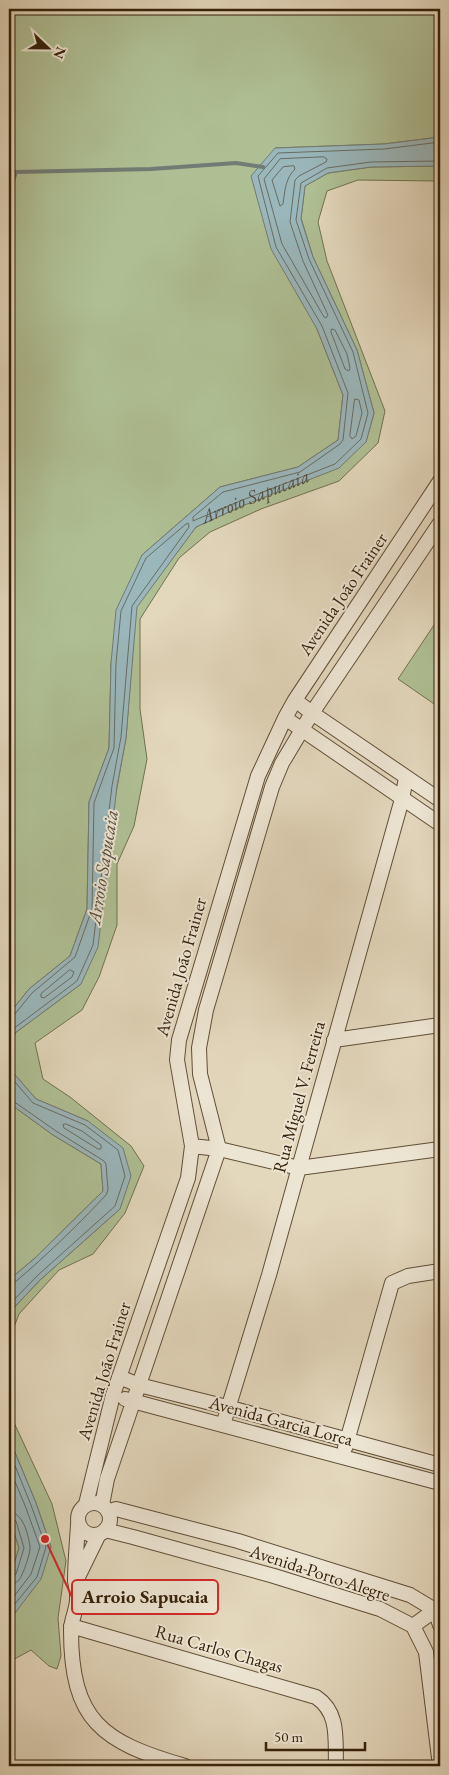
<svg xmlns="http://www.w3.org/2000/svg" width="449" height="1775" viewBox="0 0 449 1775" font-family="'EB Garamond',serif">
<rect width="100%" height="100%" fill="#e3d7bc"/>
<filter id="stains"><feTurbulence type="fractalNoise" baseFrequency=".004" numOctaves="4"/><feColorMatrix values="0 0 0 0 .2 0 0 0 0 .09 0 0 0 0 .02 0 0 0 .5 -.17"/></filter>
<radialGradient id="worn" r=".72"><stop offset=".6" stop-color="#630" stop-opacity="0"/><stop offset="1" stop-color="#630" stop-opacity=".3"/></radialGradient>
<path fill="#afbf94" stroke="#72704e" d="M9,9h431v128l-56,7 -109,4 42,181 26,66 -5,45 -40,27 -78,20 -78,68 -31,108 -2,85 -20,54 -2,107 -17,47 -41,33 -20,25z
M440,166v15l-82,-1 -31,11 -9,31 9,39 58,150 -7,32 -39,38 -78,28 -51,23 -31,26 -39,61v90l7,50 -13,67 -17,38v61l-18,52 -17,33 -47,33 8,36 27,18 61,49 13,20 -19,47 -32,41 -34,16 -40,44 -10,26v-27l31,-33 80,-71 -32,-88 -52,-22 -27,-31v-3l6,-32 66,-49 45,-246 10,-131 60,-80 46,-21 124,-64 8,-29 -17,-63 -44,-93 -12,-39 4,-32 23,-13 43,-6z
M440,616v92l-42,-29z
M9,1103l44,32 48,29 2,27 -68,67 -26,22z
M9,1412l43,92 14,57 -8,57 3,38 -4,13 -8,-3 -18,-16 -22,12v-45l6,-4 36,-66 -15,-44 -27,-65z
M9,1516l10,32 -8,26 -2,1z"/>
<path fill="#9ab7bc" stroke="#727b74" d="M440,137v29l-69,1 -43,6 -23,13 -4,33 12,38 44,93 17,63 -8,29 -27,26 -97,38 -46,21 -59,80 -11,131 -9,48 -19,161 -17,37 -66,49 -6,32v-51l20,-25 41,-33 17,-47 2,-107 20,-54 2,-85 5,-53 26,-55 78,-68 78,-20 40,-27 5,-45 -26,-66 -46,-80 -20,-73 24,-28 109,-4z
M9,1068l27,31 52,22 35,27 8,28 -11,33 -80,71 -31,33v-33l26,-22 68,-67 -2,-27 -48,-29 -44,-32z
M9,1438l27,65 15,44 -10,32 -26,34 -6,4v-42l2,-1 8,-26 -10,-32z"/>
<g fill="none" stroke-linecap="round" stroke-linejoin="round">
<g stroke="#686c62" stroke-width="1">
<path id="s1" d="M440,142l-56,7 -106,4 -20,23 18,71 46,79 26,67 -5,47 -3,4 -40,28 -77,20 -30,25v4l47,-20 95,-37 26,-25 7,-26 -15,-61 -44,-93 -13,-39 5,-37 26,-15 44,-6 69,-1"/>
<path d="M324,157l3,2 -1,3 -27,14 -4,4 -5,42 13,39 25,54 -2,3 -2,-1 -42,-73 -18,-65 16,-20z"/>
<path d="M294,166l1,3c-10,10 -10,22 -12,35l-3,2 -8,-26 11,-13z"/>
<path d="M332,329l3,1 12,24 3,14 -1,3 -4,-2 -14,-37z"/>
<path d="M355,399l4,1 3,13 -6,23 -4,3 -2,-3z"/>
<path d="M70,970l4,2 -2,5 -28,21 -3,-1v-3z"/>
<path d="M9,1017l5,-2 18,-22 43,-36 17,-48 2,-106 20,-55 2,-85 5,-52 25,-53 40,-34 2,-1 1,4 -57,79 -11,131 -9,49 -19,159 -16,36 -64,48 -4,12"/>
<path d="M9,1075l24,28 52,22 33,25 7,26 -10,30 -78,70 -28,29"/>
<path d="M9,1100l4,1 43,30 48,30 2,3 2,26 -2,5c-29,31 -59,60 -92,88l-5,1"/>
<path d="M66,1124l16,7 19,14v4h-3l-34,-21 -1,-3z"/>
<path d="M9,1451l22,54 15,42 -9,30 -28,34"/>
<path d="M9,1467l17,41 14,39 -9,27 -22,29"/>
<path d="M9,1512c14,0 19,22 21,34 1,6 -7,29 -11,34 -3,3 -6,4 -10,4"/>
<path d="M9,1518h4l3,3 8,27 -8,26 -3,3 -4,1"/>
</g>
<path stroke="#727b74" stroke-width="4" d="M9,170l7,2 135,-3 85,-6 27,4
M9,193l7,-21"/>
<defs>
<path id="minor" d="M295,700l17,13 128,87
M285,718l155,106
M334,1040l106,-15
M192,1146l27,3 80,19 141,-19
M119,1377l20,8 88,22 213,58
M125,1399l315,84
M223,1425l46,-150 133,-476 4,-21
M345,1448l47,-165 16,-7 32,-5
M78 1519a16 16 0 1 1 32 0a16 16 0 1 1-32 0Z
M86,1504l27,-109 75,-217 4,-32 -15,-86 2,-20 79,-264 27,-58 10,-18 145,-219
M102,1505l5,-26 112,-330 -19,-75 -1,-26 7,-38 66,-223 10,-24 30,-50 128,-190
M108,1512l8,-3 122,32 172,54 25,15 5,15
M78,1524c-1,19 -3,38 -3,57 1,5 2,10 2,15 1,12 -6,23 -6,34 0,91 31,112 114,136
M105,1530l28,7 141,39 106,33 33,17 13,26 14,114
M78,1577l21,-43
M71,1626l245,71c24,16 19,43 20,69
M413,1626l22,-16 5,1"/>
</defs>
<use href="#minor" stroke="#614e36" stroke-width="16"/>
<use href="#minor" stroke="#ede5d3" stroke-width="14"/>
</g>
<g text-anchor="middle" stroke-width="4" stroke-linejoin="round" paint-order="stroke">
<g font-size="18" fill="#362109" stroke="#ede5d3">
<text transform="translate(343 594) rotate(-56)" y="6">Avenida João Frainer</text>
<text transform="translate(181 967) rotate(-74)" y="6">Avenida João Frainer</text>
<text transform="translate(299 1097) rotate(-75)" y="6">Rua Miguel V. Ferreira</text>
<text transform="translate(104 1371) rotate(-73)" y="6">Avenida João Frainer</text>
<text transform="translate(281 1421) rotate(15)" y="6">Avenida Garcia Lorca</text>
<text transform="translate(320 1573) rotate(18)" y="6">Avenida Porto Alegre</text>
<text transform="translate(219 1649) rotate(16)" y="6">Rua Carlos Chagas</text>
</g>
<g font-size="19" font-style="italic" fill="#544e3f" stroke="#ede5d3">
<text dy="7" stroke="none"><textPath href="#s1" startOffset="720">Arroio Sapucaia</textPath></text>
<text transform="translate(102 867) rotate(-81)" y="7">Arroio Sapucaia</text>
</g>
</g>
<path fill="none" stroke="#d62828" stroke-width="2" d="M45 1539L72 1597"/>
<circle fill="#d62828" stroke="#ede5d3" stroke-width="2" cx="45" cy="1539" r="5"/>
<rect fill="#ede5d3" stroke="#d62828" stroke-width="2" x="72" y="1580" width="146" height="34" rx="5"/>
<g font-size="19" text-anchor="middle" font-weight="bold" fill="#362109">
<text x="145" y="1603">Arroio Sapucaia</text>
</g>
<rect width="449" height="1775" fill="none" stroke="#e3d7bc" stroke-width="30"/>
<rect x="10" y="10" width="429" height="1755" fill="none" stroke="#362109" stroke-width="2.5"/>
<rect x="15" y="15" width="419" height="1745" fill="none" stroke="#362109"/>
<g transform="translate(48 48) rotate(112)" stroke="#ede5d3" stroke-width="4" paint-order="stroke">
<path d="M0-4L9 19L0 12L-9 19Z" fill="#362109"/>
<text y="-8" font-size="14" font-weight="bold" text-anchor="middle" fill="#362109">N</text>
</g>
<path d="M266 1742v8h99v-8" fill="none" stroke="#362109" stroke-width="2.5"/>
<text x="274" y="1742" font-size="15" fill="#362109" stroke="#ede5d3" stroke-width="4" paint-order="stroke">50 m</text>
<rect width="100%" height="100%" filter="url(#stains)"/>
<rect width="100%" height="100%" fill="url(#worn)"/>
</svg>
